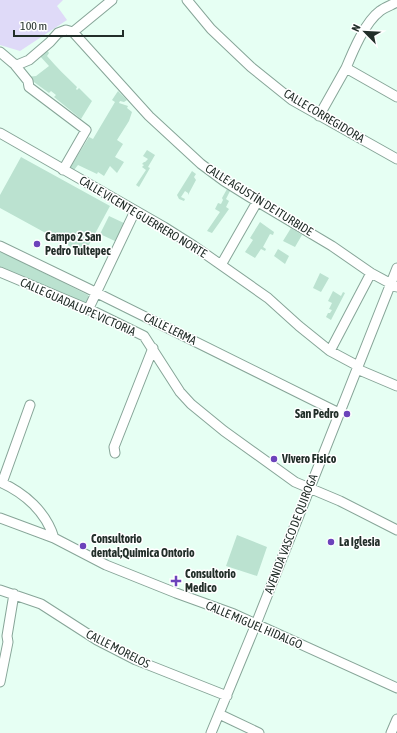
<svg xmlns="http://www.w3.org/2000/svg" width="397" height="733" viewBox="0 0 397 733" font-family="'Asap Condensed',sans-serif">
<rect width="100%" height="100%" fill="#e6fff3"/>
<path fill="#bbe2d0" d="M47,50l2,3 -2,3c9,11 20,21 30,31l-1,2 1,1 2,-2 13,13 -11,18 -27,-22 2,-2 -5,-4 -2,2 -22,-16 9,-1 13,-10 -10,-11z
M118,91l9,9 -3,2 -4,-1 -1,2 9,3 -1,2 5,4 -3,9 -12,19 6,4 -8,13 9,5 -7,11 -7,-7 -6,10 -6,-4 -1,2 -19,-9 -4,5 -4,-2 19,-31 4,2 22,-37 -3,-2z
M147,150l8,5 -7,12 2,1 -11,19 -3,-2 10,-15 -4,-3 2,-2 -2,-1 2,-2h1l3,-3 -5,-3z
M21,157l89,49 -26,48 -84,-46v-13z
M192,171l4,3 -2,3 2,3 -8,15v-2l-3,-2 -4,6 4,2 -1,2 -5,-2 -2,-4z
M227,189l3,2 -4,8 3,2 -3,6 3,2 -17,24 -5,-2 13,-19 -5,-3 3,-6 3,1 2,-4 -1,-2z
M109,216l17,8 -9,18 -17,-8z
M260,222l14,10 -1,3 -3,-1 -7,13 3,2 -1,2 -4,-2 -6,9 -10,-6 8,-12 -3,-2z
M291,228l11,7 -7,12 -12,-6z
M278,249l11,7 -4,8 -11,-8z
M0,251l88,44 1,5 -4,3 -85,-35z
M320,273l9,5 -8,14 -8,-4z
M333,291l8,5 2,-4 2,1 -14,27 -5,-3 2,-4h2l2,-3 -3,-1 3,-6 -4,-2z
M237,535l30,12 -10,29 -31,-10z"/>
<path fill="#dfdaf8" d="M0,0h63l-6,6 10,14 -47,31 -20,-6z"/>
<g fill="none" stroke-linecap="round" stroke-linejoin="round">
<defs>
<path id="minor" d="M187,0l24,29 40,38 41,33 105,59
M397,2c-5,3 -12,5 -17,9 -15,11 -27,40 -34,57l51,29
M73,32l39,-32
M0,52l13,11 4,2 12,-5 21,-18 8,-9 8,-3 7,2 76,84 52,48 23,17 24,15 84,50 39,27 26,14
M15,65l13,16 1,6 57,43 -23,40
M319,116l27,-48
M0,133l164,94 30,19 74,52 31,28 31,25 28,15
M0,246l87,42 252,125
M221,265l36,-63
M0,272l95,40 49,24 36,56 11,12 33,27 71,51 45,19 57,29
M88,310l47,-99
M330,351l41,-78
M357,369l40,17
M115,453l-1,-6 39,-99
M0,482c25,11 46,30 54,56
M2,483l28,-78
M0,518l54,20 52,27 70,28 58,21 163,74
M0,590l41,14 56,36 39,20 91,36
M0,682l8,-40 -1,-6 7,-42
M219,714l40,19
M211,733l45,-109 141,-356
M391,733l6,-14"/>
</defs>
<use href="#minor" stroke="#87a598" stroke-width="11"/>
<use href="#minor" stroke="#fff" stroke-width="9"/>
</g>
<g fill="#6c43bb" stroke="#fff" stroke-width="1.5">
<circle cx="37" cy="244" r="4"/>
<circle cx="347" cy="414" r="4"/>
<circle cx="274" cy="459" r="4"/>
<circle cx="331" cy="542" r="4"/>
<circle cx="83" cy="546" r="4"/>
<path d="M174 575h4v4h4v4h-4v4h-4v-4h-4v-4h4z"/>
</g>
<g text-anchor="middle" stroke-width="3" stroke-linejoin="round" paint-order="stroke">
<g font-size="12" fill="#222e29" stroke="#fff">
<text transform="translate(324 116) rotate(31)" y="4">CALLE CORREGIDORA</text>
<text transform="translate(259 200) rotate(32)" y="4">CALLE AGUSTÍN DE ITURBIDE</text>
<text transform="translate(143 217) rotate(31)" y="4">CALLE VICENTE GUERRERO NORTE</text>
<text transform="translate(78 307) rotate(24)" y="4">CALLE GUADALUPE VICTORIA</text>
<text transform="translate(170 329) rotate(26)" y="4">CALLE LERMA</text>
<text transform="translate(291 534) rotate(-69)" y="4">AVENIDA VASCO DE QUIROGA</text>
<text transform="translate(254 625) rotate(23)" y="4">CALLE MIGUEL HIDALGO</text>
<text transform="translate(118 649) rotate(27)" y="4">CALLE MORELOS</text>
</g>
<g font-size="12" font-weight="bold" fill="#222e29" stroke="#fff" text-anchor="start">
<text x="45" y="241">Campo 2 San<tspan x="45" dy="14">Pedro Tultepec</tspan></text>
<text x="339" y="418" text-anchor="end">San Pedro</text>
<text x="282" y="463">Vivero Fisico</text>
<text x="91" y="543">Consultorio<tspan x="91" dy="14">dental;Quimica Ontorio</tspan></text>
<text x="339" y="546">La Iglesia</text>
<text x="185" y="578">Consultorio<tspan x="185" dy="14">Medico</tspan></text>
</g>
</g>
<g transform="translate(365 32) rotate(294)" stroke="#ffffff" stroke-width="3" paint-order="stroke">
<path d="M0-3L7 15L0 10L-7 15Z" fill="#222e29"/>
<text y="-6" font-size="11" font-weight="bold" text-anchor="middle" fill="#222e29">N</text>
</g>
<path d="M14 30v6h109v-6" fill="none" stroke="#222e29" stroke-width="2"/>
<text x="20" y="30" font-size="12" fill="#222e29" stroke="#ffffff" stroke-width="3" paint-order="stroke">100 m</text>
</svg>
